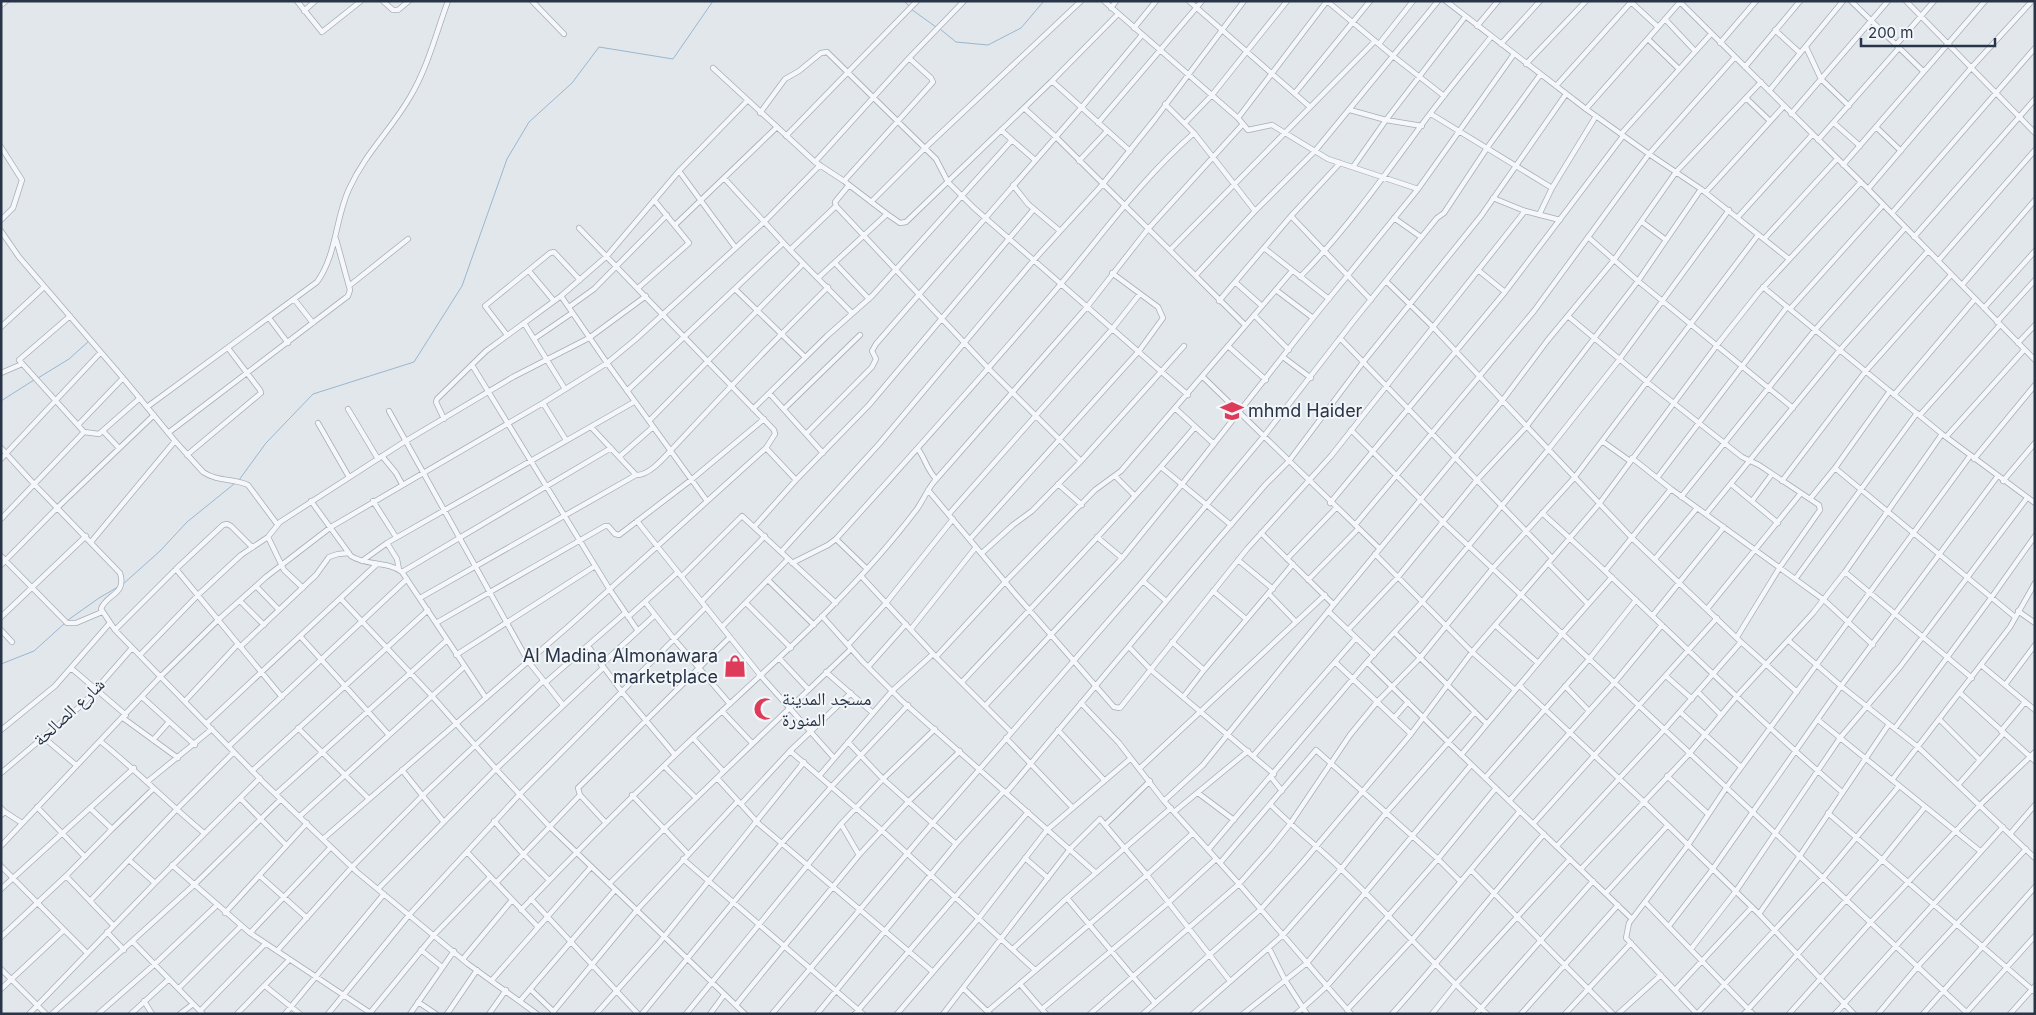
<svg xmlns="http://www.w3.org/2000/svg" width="2036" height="1015" viewBox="0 0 2036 1015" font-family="Inter,'Noto Naskh Arabic',sans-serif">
<rect width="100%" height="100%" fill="#e2e7ec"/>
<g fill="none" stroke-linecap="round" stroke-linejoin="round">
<path stroke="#9ab6d0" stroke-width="1" d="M904,1l5,5
M911,9l25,18
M940,29l16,13 32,3 33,-17 23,-27
M38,378l31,-19 20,-18
M1,401l33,-21
M239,480l27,-37 47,-49 101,-32 48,-76 45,-127 22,-37 43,-39 27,-36 74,12 40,-58
M122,585l38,-34 27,-29 47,-38
M68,620l31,-22 19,-11
M1,664l33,-13 31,-28"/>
<defs>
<path id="minor" d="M297,1l25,31 39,-31
M383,1l10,9h5l11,-9
M532,1l32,33
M1104,1l134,117
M1189,1l121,106
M1446,1l140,108 63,45 52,35 88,70
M1630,1l28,26
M1851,1l72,70
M1906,1l129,132
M1680,2l188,187 167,171
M1,5l5,-4
M1111,8l5,-7
M304,11l11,-10
M1665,19l30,32
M1477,26l21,-25
M1134,28l22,-27
M1775,30l25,23
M1648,39l31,30
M1720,43l36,-42
M1379,44l34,-43
M1501,44l39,-43
M1896,45l38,-44
M1806,47l15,32 28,27
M1526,64l60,-63
M1745,67l55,-66
M713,68l102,94 29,19 43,33
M1052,81l78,70
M1556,86l76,-85
M1769,91l74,-90
M1295,93l75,-92
M1746,98l24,23
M1165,104l29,29 61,78
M1024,108l32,29 189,188
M1586,109l95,-108
M1350,110l36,10 36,6
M760,113l25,-34 14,-8 22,-18 6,-1 109,107 12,23 26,26 214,187
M1431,114l121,74
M1791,114l97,-113
M1098,123l104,-122
M1185,123l27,-28 75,-94
M1834,123l26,23
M1876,127l25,24
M1001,130l11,10
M1621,134l90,-100
M786,136l131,-135
M1818,140l81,-92
M1,147l21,33 -9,28 -12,12
M1079,161l28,-30
M815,162l94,-104 55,-57
M1843,165l142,-164
M1353,167l33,-47 79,-103
M679,171l56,76
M725,179l65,71 62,63
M844,181l89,-99 -2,-4 -22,-20
M1013,185l15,19 32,27
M1418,189l-90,-30 -56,-34 -24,5 -10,-12 89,-117 66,55 51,40
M1868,189l103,-121 61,-67
M1706,192l78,-86
M1493,198l32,13 35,9
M871,202l54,-54 156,-147
M836,206l153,163 92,92 103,-115
M1892,213l143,-165
M1539,215l13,-27 44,-72
M1291,216l80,84
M1738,217l74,-82
M1394,218l27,19
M1642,222l24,18
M675,225l101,-97
M1,231l18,26 104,121 52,63 -84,101
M1588,237l50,44 155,127
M1914,237l121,-138
M1764,239l73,-80
M1264,248l65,51
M790,250l46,-44 -1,-4 14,-17
M1170,250l205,-209
M1938,261l97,-111
M835,263l34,36
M1478,270l27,22
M529,271l25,30
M1196,275l59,-64 60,-60 123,-150
M1300,277c45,-46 82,-98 120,-150 23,-31 47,-60 71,-90
M818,278l69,-64 13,9 6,-1 146,-141 66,-67
M1386,281l47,46 199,211 109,104 56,50
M1235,282l27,24
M1962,285l73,-85
M349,286l59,-47
M1763,287l179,147 93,69
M638,288l51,-45 -35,-43
M735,289l70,68
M1276,290l37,28
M561,296l46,67 100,138
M294,299l19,24
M1219,301l72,-85 49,-53
M569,307l25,-18 73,-74
M1984,308l51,-57
M1790,309l93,-104
M1254,315l35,35
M1569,317l78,65 95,75 17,8 51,34
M269,318l19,25
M1997,322l38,-42
M524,323l41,66
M1,327l43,-40
M507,335l-22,-29 65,-53 4,-1 26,28
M1340,338l212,220
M534,339l38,-26
M2018,343l17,-18
M1228,346l38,34
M1283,357l28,21
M472,365l138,225 28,41
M1,373l21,-9
M1203,377l177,172
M627,391l156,-148
M770,394l53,59
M1894,395l81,-96
M543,403l23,37
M147,407l170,-125c20,-28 18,-63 32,-93 17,-37 42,-59 61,-92 18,-30 26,-64 38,-96
M348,409l30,50
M753,409l74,-73 45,-40 140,-156 23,20
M784,409l76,-74
M1176,409l38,35
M389,411l139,250 35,44
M1920,415l80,-90
M444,419l-8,-17 1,-3 49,-48 75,-55 46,-40 72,-85 68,-70
M649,421l154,-157
M318,423l31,54
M78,425l45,-47
M591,427l45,48
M1351,430l92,92 523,490
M103,431l16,17
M84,432l15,2 41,-36
M168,433l180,-137 2,-6 -14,-51
M806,434l66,-67 4,-8 -4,-8 4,-7 205,-236 61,-73
M1946,437l78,-87
M175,441l28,31c15,10 29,6 45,13l29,39
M1602,441l28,20
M1,448l33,36 86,89c7,22 -14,21 -19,36l14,21 150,154 92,88 111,92 69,50
M766,448l30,32
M918,449c8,11 8,19 18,30
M187,455l74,-62 -1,-3 -32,-42
M382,456l14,17 6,11
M619,457l34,-30
M1632,458l39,31 153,111 49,45
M1,459l99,-106
M1974,459l61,-74
M1161,467l70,58
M1835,468l180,149
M1115,476l20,20
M1657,478l130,-171
M1782,481l83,-109 86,-97
M2003,481l32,-38
M1058,484l24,21
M1731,484l47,39
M928,490l89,106 97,111 6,1 127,-159 84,-93 194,-245
M1681,497l134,-167 90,-102
M311,501l40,55c15,10 37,5 51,16l84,126
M373,501l23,36
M1752,501l20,-27
M1330,503l175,-211 118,-156
M1542,513c102,91 196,190 300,279
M949,514l164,-186 26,-33
M1706,514l133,-163 89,-100
M1,519l83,-87 -65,-72 51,-44
M637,521l124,155 73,82
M1355,525l179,-214 115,-157 86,-97
M755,526l41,-46 73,-75 165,-196
M1261,533l72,71
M268,537l16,33 19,18
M1097,537l25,21
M836,539l31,30
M970,539l169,-188 24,-33 -5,-11 -46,-34
M387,543l10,16 2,11
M781,552l99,-109 153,-182 69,-76 53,-66 89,-118
M982,553l31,-28 19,-14 49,-50
M1375,554l97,98 43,38
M1,556l66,67h9l26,-11
M1287,559l49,-51
M1655,559l42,-51
M1238,560l35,29
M362,561l25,-18 247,-141
M792,563l36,-18 8,-6c74,-82 147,-163 218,-247 46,-54 86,-112 140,-159
M1548,563l40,41
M1,565l56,-57 97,-93
M176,569l106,128
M1605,571l66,-82
M402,572l209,-124
M1845,572l127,106
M682,576l60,-60 94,87
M861,576l75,81 75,75
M1796,578l121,-165
M768,580l46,45
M1308,580l50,-51
M1143,581l23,20
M256,586l23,24
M1213,591l33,28
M1269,594l27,28
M420,598l216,-123c14,1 30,-20 39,-29 50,-54 101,-107 153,-159
M341,599l91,97 64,73 54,58 195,187
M240,601l24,24
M702,601l63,-65
M645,602l29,37 56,65
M746,603l45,45
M1707,609l94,-116
M1328,611l46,44
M2018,611l17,12
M1653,615l71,-88
M822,616l41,46 39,39 194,172
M1,617l85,-81
M628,617l50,-45
M436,623l169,-97h3l7,8 4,1 72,-55 73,-61
M1495,625l43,38
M722,627l66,-68
M911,629l65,-82
M1,630l11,12
M115,630l61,-61 47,-44 4,-1 4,2 21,21
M1348,630l50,-53 79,-97 49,-53 112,-146 63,-92
M1395,633l92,91
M300,636l89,99
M1737,637l43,-70 40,-57 -1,-5 -9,-6 25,-31 55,-77
M1789,641l52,45 77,61 117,111
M1172,642l32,28
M848,645l38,-42 67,-84
M588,646l34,46 53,63
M240,647l76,-72 13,-18 9,-3 11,-1
M1129,647l22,23 123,104
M140,655l58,-60 43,-40 27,-18 12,-15 124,-80 109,-65 76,-39 57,-42
M456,655l139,-89
M936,657l69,-75 90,-92 26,-19 171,-200
M779,658l29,31
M1335,662l76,72
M1367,662l82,81 182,175
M601,665l54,-50
M1981,665l54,45
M868,667l38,-43
M71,668l55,47
M826,672l47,41
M1666,676l26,23
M962,682c78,-84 159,-167 233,-255
M545,683l80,-70
M2005,685l30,-40
M1520,686l123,115 116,113 95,100
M1565,686l24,25
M1698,692l23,23
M1960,693l75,68
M1184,696l20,-26 89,-106
M142,697l53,48
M185,701l53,-57
M1081,703l38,40 45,58 75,83 112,130
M985,706l137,-148 61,-75 130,-165 105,-129 96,-135
M722,711l30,32
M1680,712l61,55
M123,718l55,40
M1394,718l14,-16
M1939,719l41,41
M1818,720l162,131
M207,723l170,-159
M298,728l71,71
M1895,728l96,-130 44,-62
M1,730l54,-44 54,-62
M1058,730l46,50
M2001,731l24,-29
M43,737l33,28
M693,738l30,33
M1006,738l66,69
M153,740l16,-18
M100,741c36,29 68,62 104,92
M848,742l35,37 73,65
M229,746l178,-167
M790,751l88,76 157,143
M1461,755l102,-122 49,-56
M1253,756l103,-118
M664,766l32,32
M1139,769l186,-174
M402,770l41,51
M252,771l176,-161
M1,773l83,-70 48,-55
M820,775l72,-84 41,-37
M1667,776l41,38
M1271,777l11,14
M717,778l42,46 174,148
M1485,778l105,-120 46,-58
M1892,780l118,-153 25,-44
M147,782l65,-53
M1958,785l46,-52
M1006,793l210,-251 50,-58 23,-23 75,-100 117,-145 85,-122
M1198,793l36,27
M276,794l171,-154
M632,795l56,59
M240,798l46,47
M1164,801l39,-36 80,-99 219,-265 45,-60 67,-81 62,-88 85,-90
M1509,801l106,-119 47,-57
M741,804l49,-53 61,-58
M1271,805c22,22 47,42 70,64 50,47 95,99 146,145
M37,807l48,50
M1,808l4,4 -4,3
M5,812l17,11
M1174,812l74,-61
M1828,813l207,179
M300,816l164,-149
M494,821l30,34 25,25
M605,822l-25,-27 -2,-7 152,-151
M841,824l18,31
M1106,824l44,-43
M1533,824l184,-206
M112,829l41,-40
M2010,834l25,-29
M323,839l247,-214 196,-177 9,-14 -1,-4 -195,-202
M1,846l160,-170 57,-56 48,-43 65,-50 212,-124 64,-40 29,-24 128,-117 56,-57
M1557,846l107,-116 77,-88
M1208,850l159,-188 55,-60 126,-152 71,-90 110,-150
M467,852l71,75
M1025,858l23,20
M683,859l180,155
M129,860l26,23
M1220,863l96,-113 122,109 22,22
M172,865l78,68 122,81
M1,866l86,87
M1581,869l108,-115 48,-58 76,-83 32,-41 97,-138
M1471,870l142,144
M66,876l47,49
M260,876l47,42
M496,883l84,-88
M609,884l55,-55 187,-180
M1,889l133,-121
M378,889l118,-120 107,-101
M1606,893l61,-67
M1067,898l88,105
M531,899l107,115
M90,901l86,-91 58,-58
M1645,902l108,112
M521,910c56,-59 113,-116 172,-172 78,-73 159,-143 224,-229 6,-9 10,-18 16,-26l154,-176 61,-78 95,-105
M225,913l82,-90
M1759,914l40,-57 90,-133
M1669,926l43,-56 129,-184 156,-209
M107,932l17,18
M250,933l81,-86
M1,937l65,-61 46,-47 -22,-21
M133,942l70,72
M1269,948l16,32 22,34
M1013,949l54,-51 104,-90
M1691,949l45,-58 104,-153 60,-71 127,-169
M421,950l21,17
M277,951l75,-84 70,-71 121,-115
M463,959l49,-59
M1,969l45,45
M492,980l99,-113
M1020,984l26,30
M265,986l35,28
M179,988l62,-62
M963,988l27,26
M1,989l63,-59
M530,989l24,23
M1675,990l77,-83
M144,1001l8,13
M520,1001l95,-111
M418,1002l18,12
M736,1005l123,-150 49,-53 52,-51
M1042,1009l126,-106 48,-44
M1347,1010l64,-69 109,-130
M200,1011l65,-67
M988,1011l159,-136 46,-42
M553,1012l84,-102 101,-109
M370,1013l64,-78 56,-58
M29,1014l126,-131 105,-105
M52,1014l142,-129 87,-86
M98,1014l57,-50 61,-58
M131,1014l38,-35
M180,1014l13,-10
M237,1014l52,-54
M285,1014l99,-120
M328,1014l81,-99 110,-120 187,-188
M410,1014l44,-63
M447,1014l30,-44
M489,1014l17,-24
M596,1014l63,-71 145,-181
M642,1014l140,-171 50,-57 76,-81
M686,1014l155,-190 42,-45 52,-50
M710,1014l14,-19
M772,1014l160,-190 211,-243 121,-145 91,-117 82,-101 7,-5 43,-65 53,-73
M817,1014l139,-170 48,-53
M855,1014l173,-202
M897,1014l82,-96 68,-88 83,-71
M943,1014l127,-165 30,-30 47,56 83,106
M1090,1014l149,-130 31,-35 20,-25 60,-89 27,-33 43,-44 73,-90 81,-90 184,-243
M1143,1014l118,-105 42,-47 108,-128 61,-82 127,-148 118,-159 42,-53 102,-110
M1193,1014l90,-79 58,-66 45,-56 89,-101
M1243,1014l64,-51 164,-198
M1296,1014l31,-28 111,-127 58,-71
M1392,1014c53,-59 101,-121 152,-180
M1432,1014l24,-30 114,-125
M1476,1014l117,-133
M1521,1014l97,-109
M1565,1014l66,-71
M1618,1014l43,-39
M1697,1014l-71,-76 3,-15 59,-78 38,-57 244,-332
M1697,1014l125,-135 77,-93
M1744,1014l138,-154 43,-53
M1789,1014l81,-91 110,-118 55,-53
M1835,1014l168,-187
M1878,1014l41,-49 107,-116
M1923,1014l112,-127
M1965,1014l70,-78
M2010,1014l25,-28"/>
</defs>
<use href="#minor" stroke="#a6aeb7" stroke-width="6"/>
<use href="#minor" stroke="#f6f7fa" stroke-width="4.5"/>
</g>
<defs>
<symbol id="school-bare" viewBox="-9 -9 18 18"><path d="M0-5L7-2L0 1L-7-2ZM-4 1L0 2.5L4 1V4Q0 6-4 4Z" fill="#dd3b59" stroke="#f3f6f9" stroke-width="2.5" paint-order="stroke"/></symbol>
<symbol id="shop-bare" viewBox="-9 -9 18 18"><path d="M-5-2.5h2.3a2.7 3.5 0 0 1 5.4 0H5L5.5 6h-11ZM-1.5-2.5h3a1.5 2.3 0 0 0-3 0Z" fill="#dd3b59" stroke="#f3f6f9" stroke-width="2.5" paint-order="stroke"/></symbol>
<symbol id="mosque-bare" viewBox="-9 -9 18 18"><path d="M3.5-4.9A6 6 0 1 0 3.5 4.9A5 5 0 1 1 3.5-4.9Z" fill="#dd3b59" stroke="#f3f6f9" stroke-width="2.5" paint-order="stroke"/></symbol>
</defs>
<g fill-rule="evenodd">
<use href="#school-bare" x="1216" y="395" width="32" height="32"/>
<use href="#shop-bare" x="719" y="650" width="32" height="32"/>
<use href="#mosque-bare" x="749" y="693" width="32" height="32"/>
</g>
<g text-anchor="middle" stroke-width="4" stroke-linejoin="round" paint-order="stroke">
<g font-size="18" fill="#283447" stroke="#f3f6f9" text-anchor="start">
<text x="1248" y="417">mhmd Haider</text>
<text x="718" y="662" text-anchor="end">Al Madina Almonawara<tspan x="718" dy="21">marketplace</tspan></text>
<text x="782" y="705">مسجد المدينة<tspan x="782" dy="21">المنورة</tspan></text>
</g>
<g font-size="18" fill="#283447" stroke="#f3f6f9">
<text transform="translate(69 712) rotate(-43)" y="6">شارع الصالحة</text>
</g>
</g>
<rect width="2036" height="1015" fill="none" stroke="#283447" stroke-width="5"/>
<path d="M1861 38v8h134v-8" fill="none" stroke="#283447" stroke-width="2.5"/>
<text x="1868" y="38" font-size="15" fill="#283447" stroke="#f3f6f9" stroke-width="4" paint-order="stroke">200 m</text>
</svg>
